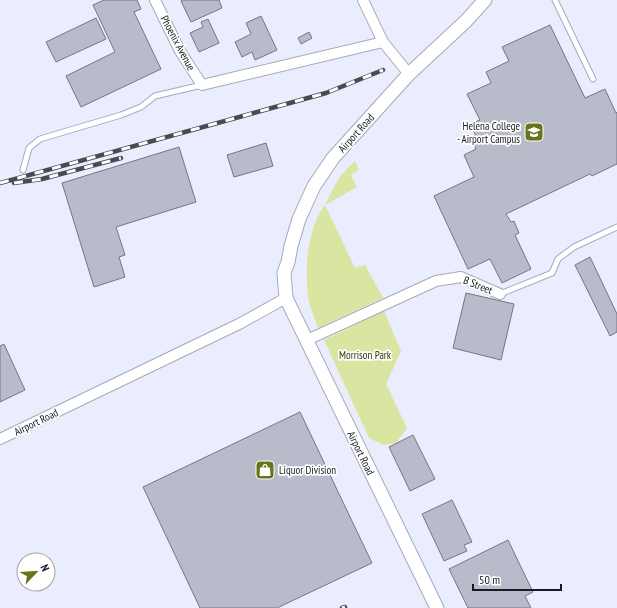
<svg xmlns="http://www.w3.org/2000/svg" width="617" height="608" viewBox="0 0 617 608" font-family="'PT Sans Narrow',sans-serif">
<rect width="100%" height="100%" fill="#e9edfd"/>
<path fill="#d9e5a0" d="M355,161l4,9 -8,5 6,12 -32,18 30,63 10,-3 18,33 -65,30c-3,-10 -9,-22 -10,-32 -3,-27 -1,-58 11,-82 2,-4 5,-7 7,-11 9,-18 13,-28 29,-42z
M384,311l17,40 -15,33 21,44 -11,15 -13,2 -14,-7 -45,-98z"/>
<path fill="#b7bbca" stroke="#737784" d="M104,0h33l4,9 -7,3 27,57 -80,38 -15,-31 49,-24 -22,-47z
M182,0h37l3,8 -31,14 -10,-21z
M261,16l16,34 -22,10 -3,-8 -10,5 -7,-15 16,-8 -5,-11z
M96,18l10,21 -50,23 -10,-20z
M208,19l11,24 -20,9 -9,-19 13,-6 -2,-5z
M550,25l35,73 20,-9 11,24 1,-1v52l-25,12 -2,-2 -84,40 5,8 3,-1 5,12 -4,2 16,34 -29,14 -12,-24 -22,10 -34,-73 40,-19 -10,-22 12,-6 -5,-11 5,-2 -6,-12 10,-4 -13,-26 24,-11 -5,-11 23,-11 -7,-14z
M309,32l3,6 -11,6 -3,-6z
M266,143l7,23 -39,11 -7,-22z
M179,147l17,55 -80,25 9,28 -6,2 6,20 -31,10 -32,-104z
M590,257l27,57v18l-7,4 -35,-71z
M466,293l48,11 -13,56 -48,-12z
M4,344l21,46 -25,12v-56z
M300,412l72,151 -95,45h-77l-57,-121z
M413,435l22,44 -25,12 -21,-44z
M452,500l20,42 -8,3 3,6 -23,10 -22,-47z
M508,540l25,52 -8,4 6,12h-63l-19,-39z"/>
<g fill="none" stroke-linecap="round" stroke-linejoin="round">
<defs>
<path id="service" d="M555,0l38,79
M23,170l6,-22 11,-9 81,-24 20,-8 14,-11 47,-11
M500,294l52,-21 6,-14 16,-12 43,-20"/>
<path id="minor" d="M155,0l25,51 22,34 181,-43
M363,0l20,42 26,32
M307,340l129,-59 25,-4 39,17
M0,439l239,-115 47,-26"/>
<path id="tertiary" d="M437,608l-151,-310 -2,-25 4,-11 3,-16 8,-27 15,-33 19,-28 76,-84 57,-53 19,-21"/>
</defs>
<use href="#service" stroke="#a6aab9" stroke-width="7"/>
<use href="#minor" stroke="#a6aab9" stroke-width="12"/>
<use href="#tertiary" stroke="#a6aab9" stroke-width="15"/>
<use href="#service" stroke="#fff" stroke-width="5"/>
<use href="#minor" stroke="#fff" stroke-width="10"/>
<use href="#tertiary" stroke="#fff" stroke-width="13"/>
<defs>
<path id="rail" d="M0,183l326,-90 57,-23
M14,183l28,-4 79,-21
M342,608l3,-1"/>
</defs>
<use href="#rail" stroke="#484b52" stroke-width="4.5"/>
<use href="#rail" stroke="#fff" stroke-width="3" stroke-dasharray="9" stroke-linecap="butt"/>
</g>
<defs>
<symbol id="university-square" viewBox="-11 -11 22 22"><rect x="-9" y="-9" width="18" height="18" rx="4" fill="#68731d" stroke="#fff"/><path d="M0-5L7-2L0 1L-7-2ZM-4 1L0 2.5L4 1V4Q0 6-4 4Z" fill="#fff"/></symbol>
<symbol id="shop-square" viewBox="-11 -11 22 22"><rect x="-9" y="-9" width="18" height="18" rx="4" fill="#68731d" stroke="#fff"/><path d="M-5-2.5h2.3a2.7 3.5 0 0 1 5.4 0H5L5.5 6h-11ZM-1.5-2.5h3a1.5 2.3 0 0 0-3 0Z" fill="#fff"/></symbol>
</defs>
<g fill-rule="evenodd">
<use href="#university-square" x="523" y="121" width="22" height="22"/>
<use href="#shop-square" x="254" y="459" width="22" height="22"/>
</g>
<g text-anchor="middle" stroke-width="3.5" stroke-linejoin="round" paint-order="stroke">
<g font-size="11" fill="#181a1f" stroke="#fff">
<text transform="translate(178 43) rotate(62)" y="4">Phoenix Avenue</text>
<text transform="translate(356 133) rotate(-48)" y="4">Airport Road</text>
<text transform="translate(478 285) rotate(22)" y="4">B Street</text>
<text transform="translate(36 422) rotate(-26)" y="4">Airport Road</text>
<text transform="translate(361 453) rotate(64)" y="4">Airport Road</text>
</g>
<g font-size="11" fill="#181a1f" stroke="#fff" text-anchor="end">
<text x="520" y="130">Helena College<tspan x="520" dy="13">- Airport Campus</tspan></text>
<text x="279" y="474" text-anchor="start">Liquor Division</text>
</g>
<g font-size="11" fill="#2f3500" stroke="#fff">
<text x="365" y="359">Morrison Park</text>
</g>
</g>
<g transform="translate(36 572) rotate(65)"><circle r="19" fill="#ffffff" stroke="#a3a3a5"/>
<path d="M0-3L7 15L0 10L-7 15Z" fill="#68731d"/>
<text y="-6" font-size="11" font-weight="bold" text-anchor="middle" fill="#181a1f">N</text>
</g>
<path d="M473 584v6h88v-6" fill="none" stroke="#181a1f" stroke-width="2"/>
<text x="479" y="584" font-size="12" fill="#181a1f" stroke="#ffffff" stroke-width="3" paint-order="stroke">50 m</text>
</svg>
